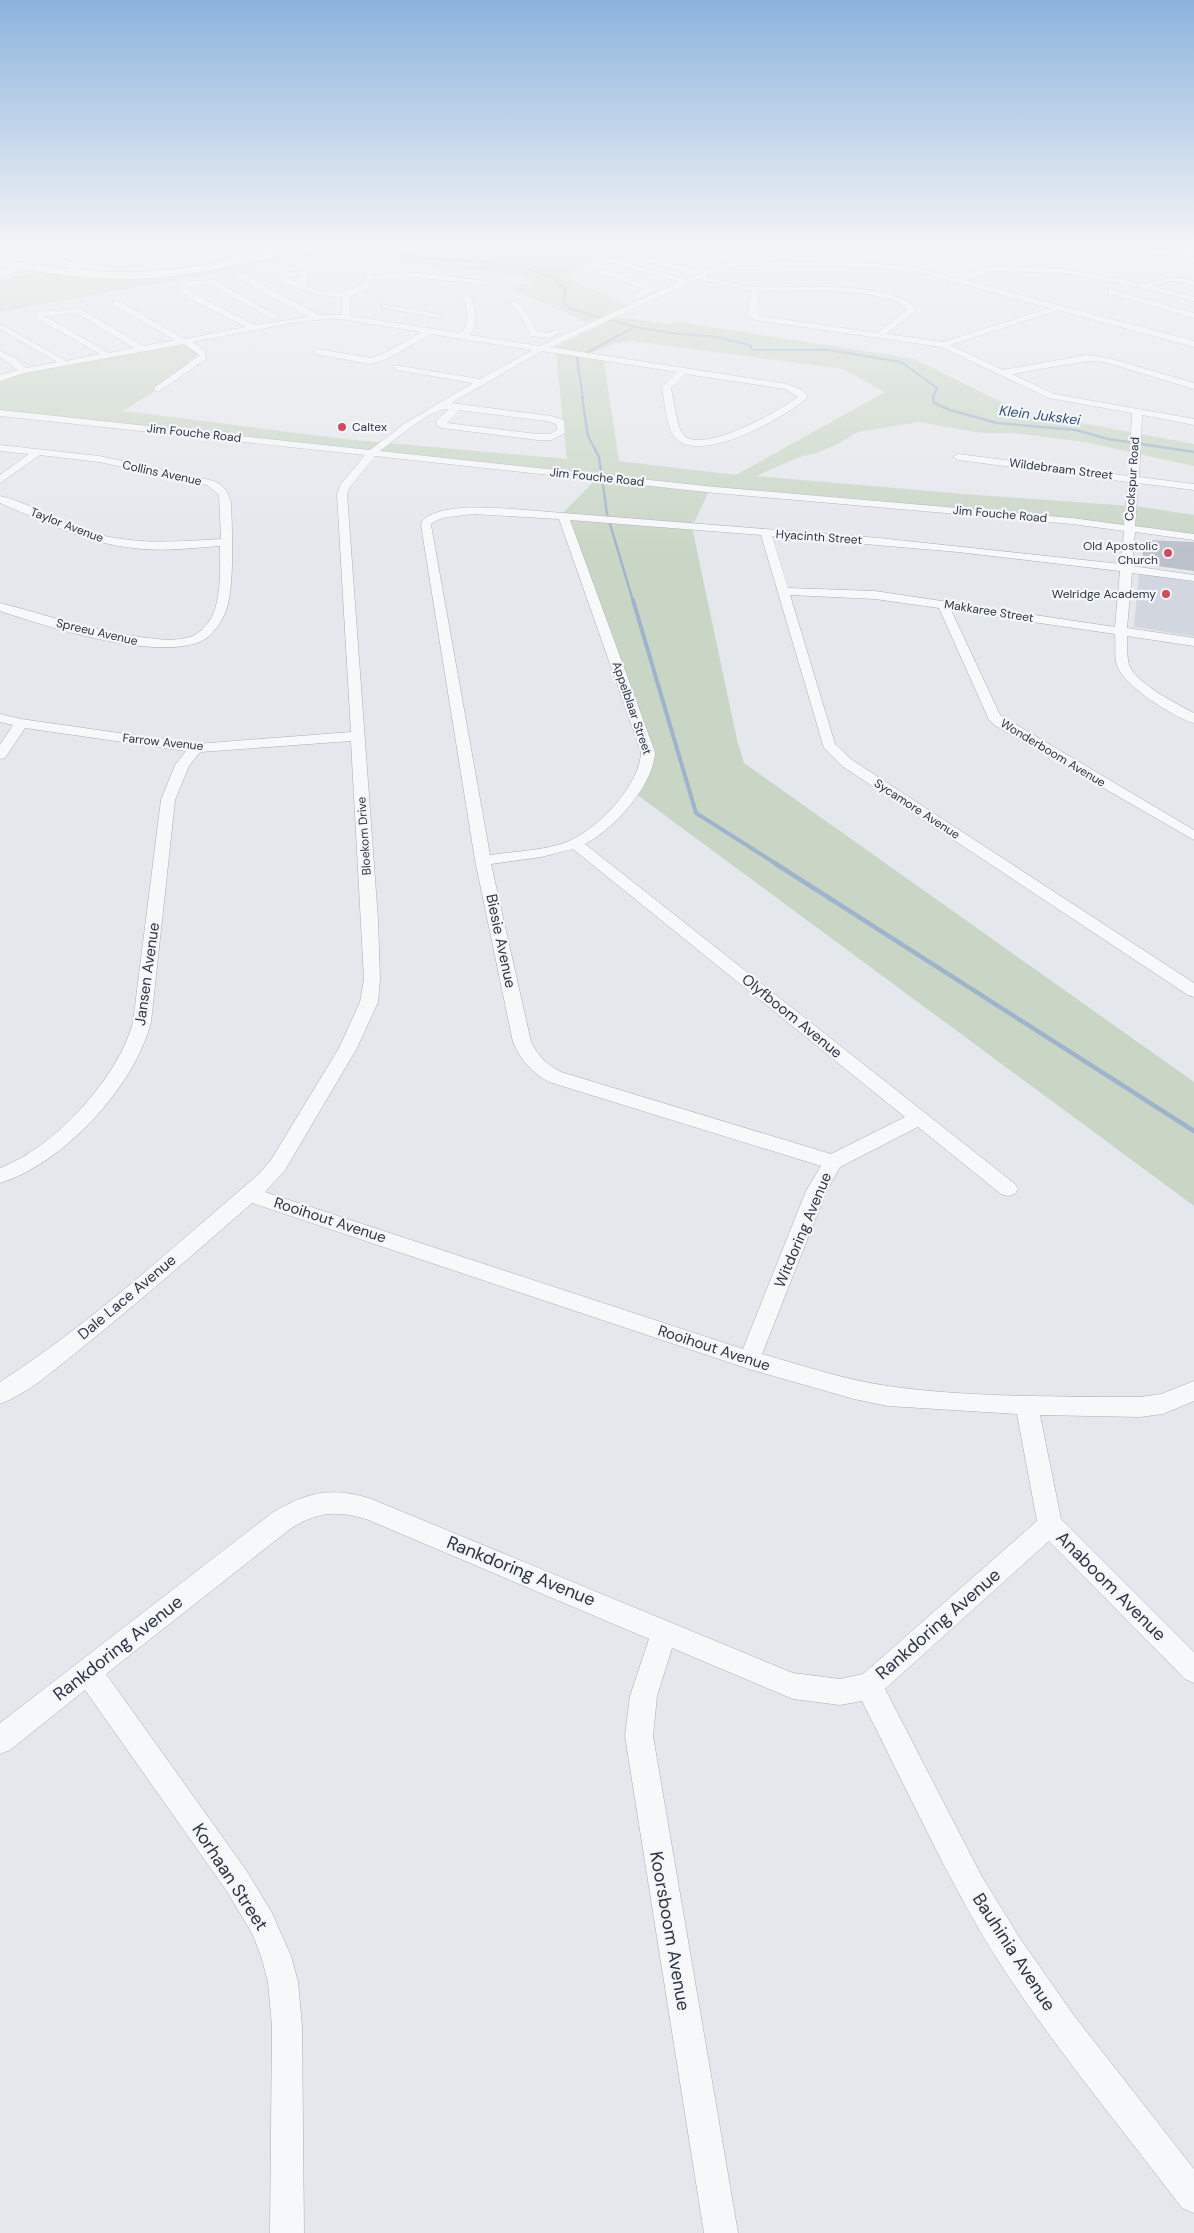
<svg xmlns="http://www.w3.org/2000/svg" width="1194" height="2233" viewBox="0 0 1194 2233" font-family="'DM Sans',sans-serif">
<rect width="100%" height="100%" fill="#e4e7ec"/>
<path fill="#d2d6de" d="M1139,573l55,9v54l-60,-9z"/>
<path fill="#c9d6c5" d="M364,242l258,2 -57,33 62,28 -40,18 -78,-36 24,-4 -12,-8 -139,-15 -29,-12 -353,64v-30l17,-6 22,-3 69,6 40,-1 187,-35z
M618,317l51,7 11,-2 234,37 108,53 172,32v22l-109,-24 -71,-9h-32l-64,-11 -60,10 -22,13 -17,7 -22,6 -41,18 207,18 180,13 51,8v21l-124,-15 -360,-32 -18,38 45,213 7,23 450,319v124l-562,-415 13,-29 -85,-246 37,-38 -597,-66v-30l28,-13 157,-29 14,13 -41,36 -35,22 221,28 223,20 -11,-107 52,9 -4,2 15,98 117,14 149,-83 -42,-23 -211,-28 -15,2 -29,11 -36,-6z"/>
<g fill="none" stroke-linecap="round" stroke-linejoin="round">
<path stroke="#9fb4cc" stroke-width="2" d="M375,242c14,6 29,12 44,15 47,7 107,-1 146,31l-1,16 7,5 64,18 42,7 34,2 39,9 2,5h77l72,12 36,26 -4,10
M586,353l49,-26
M580,356l-3,2 6,40"/>
<path stroke="#9fb4cc" stroke-width="2.5" d="M582,397l6,39 11,21 8,57 26,87
M933,397l1,6 16,7 47,13 79,7 32,9 86,13"/>
<path stroke="#9fb4cc" stroke-width="4" d="M633,600l63,213 82,52"/>
<path stroke="#9fb4cc" stroke-width="4.5" d="M776,864l418,267"/>
</g>
<path fill="#bbc0ca" d="M1144,540l50,2v29l-52,-7z"/>
<g fill="none" stroke-linecap="round" stroke-linejoin="round">
<defs>
<path id="minor" d="M642,256l51,13 2,4 -11,3 -1,-2 3,-2 -47,-12v-4z
M611,258l75,22 28,-14 23,-5 130,2 47,4 41,11 35,-11 75,2 79,15 28,-7 22,4v4l-22,-4 -21,5 43,11v4l-51,-13 -78,-15 -74,-2 -27,9 230,61v6l-136,-37 -108,35 53,25 84,-15 21,3 86,25v6l-90,-27 -17,-1 -75,13 42,20 140,25v6l-52,-10 -3,62 55,7v6l-56,-7 -3,43 59,8v6l-59,-8 -3,34 62,9v6l-62,-8 -5,55 67,10v8l-67,-10c1,9 -1,23 3,31 9,18 47,37 64,46v10c-19,-5 -72,-38 -77,-58 -3,-9 -1,-21 -2,-31l-164,-24 49,105 194,115v10l-198,-114 -7,-6 -50,-112 -64,-9 -85,-4 45,149 17,16 342,223v14l-6,-2 -346,-229 -18,-18 -63,-213 -191,-15 85,232c-1,33 -41,77 -70,92l430,340 3,5 -3,5 -7,2 -7,-2 -83,-67 -78,40 -14,25 -64,162c42,12 84,26 126,32 83,12 169,10 252,11l21,-3 33,-13v20l-31,13 -23,3 -100,-2 21,104 133,133v31l-9,-4 -136,-138 -164,148 96,186 38,62 56,80 119,152v44l-12,-5c-62,-82 -129,-162 -185,-249 -51,-82 -91,-172 -135,-258l-22,4 -47,-6 -121,-51 -15,48 -4,40 85,497h-34l-79,-497 5,-40 19,-57 -283,-120c-31,-9 -49,-7 -76,10l-184,145 140,196 26,43 19,43 7,26 4,44 2,207h-34l2,-207 -4,-44 -7,-26 -9,-23 -26,-43 -141,-200 -75,60 -10,4v-31l272,-210c35,-21 58,-26 97,-15l424,175 47,6 23,-5 174,-153 -20,-107 -129,-8 -34,-7 -105,-30 -497,-166c-57,50 -114,100 -174,148 -23,18 -49,42 -78,53v-22c93,-60 175,-137 259,-208l12,-14 68,-112 21,-46 4,-23 -13,-238 -151,11 -11,14 -14,34 -24,222c-16,64 -88,142 -151,161v-15c54,-20 119,-91 133,-146l28,-222 14,-35 11,-14 -161,-23 -20,30 -5,1v-14l13,-20 -13,-3v-8l21,5 175,25 155,-12 -14,-238 4,-10 24,-29 -365,-39v-6l370,40 34,-26 69,-41 -76,-13 -4,-3 1,-2 86,14 53,-29 -102,-16 -44,25 -17,5 -55,-10v-4l3,-1 52,9 11,-3 41,-23 -88,-14 -43,5 -98,19 12,9 1,8 -48,33 -4,-3 1,-2 44,-31 -1,-2 -14,-10 -159,29 -25,8v-6l18,-5 -18,-13v-6l15,7 11,10 31,-6 -57,-33v-5l66,37 34,-7 -62,-35 -3,-5 1,-2 45,-3 62,37 32,-6 -62,-35v-4h6l65,38 62,-12 -58,-29 -11,-11 16,-6 21,-1 65,37 -7,2 -62,-35 -24,4 8,6 61,31 53,-8 -72,-40v-4h6l76,42h24v-18c-24,0 -43,-8 -64,-18l-1,-6 28,-2 4,4 -3,11c22,9 48,11 62,-11l48,-2 70,8 4,2 -4,2 -70,-8 -43,2 -5,9 -18,9v19l110,17c13,-10 6,-23 3,-37l4,-2 4,2c3,14 10,27 -2,39l71,11 139,-64 -71,-20 -1,-2zM737,265l130,2 47,4 136,37 -107,34 -57,-8 31,-25c-28,-30 -120,-20 -160,-22 -18,-1 -35,-7 -52,-11l15,-6zM301,275l-2,8 -13,-6zM698,279l54,12 -4,22 7,7 186,27 108,51 83,15 -3,63 -171,-22 -5,3 5,3 170,22 -4,43 -52,-7 -357,-31 -335,-36c15,-11 52,-44 69,-42l-12,11v5l5,3 95,12h15l13,-7 -1,-13 -13,-4 -100,-13 91,-52 135,21 -15,15c2,12 5,40 12,49 22,31 110,-18 132,-37l2,-2 -6,-7 -15,-6 -237,-37zM759,291c39,1 119,-6 149,18l-31,24 -117,-17 -4,-4zM77,313l57,35 -25,5 -64,-37zM685,374l100,15 13,8c-16,13 -101,61 -116,36 -5,-7 -9,-35 -11,-45zM459,410l88,11 9,3 1,6 -7,4h-13l-90,-11zM375,456l340,37 357,31 52,7 -3,33 -242,-26 -366,-29c-23,-1 -74,-6 -91,12l-1,4 54,335 38,182c8,18 18,30 36,40l272,84 -15,25 -63,158 -478,-157 20,-22 72,-122 21,-46 2,-23 -2,-59 -31,-426 3,-7zM473,514l86,5 82,233c-1,33 -42,76 -72,89 -24,10 -53,10 -79,14l-59,-330 1,-2 10,-5zM772,536l186,16 162,19 -5,56 -240,-36 -87,-3zM573,849l332,268 -74,37 -270,-82c-14,-7 -23,-16 -30,-30l-40,-178 50,-7z
M599,269h6l52,20 -16,8h-6v-4l11,-4 -47,-16z
M1108,289l86,24v5l-86,-25z
M511,302h6l9,10 11,20 11,1 9,-3 4,2 -12,6 -18,-2 -12,-23 -9,-9z
M382,304l56,10 4,2 -4,2 -53,-10h-3z
M0,445l99,11 111,24c13,3 18,11 21,23 1,25 4,89 -6,110 -5,12 -15,26 -28,30 -48,16 -149,-16 -197,-32v-8c47,12 92,28 140,34 16,2 34,5 50,0 8,-2 15,-10 20,-17 12,-19 10,-52 10,-74 -29,2 -58,6 -87,2 -47,-5 -90,-27 -133,-45v-7c27,6 52,22 78,32 48,18 93,14 143,11l-2,-44 -12,-10 -108,-23 -59,-7 -40,28v-8l29,-21 -29,-3z"/>
<path id="major" d="M69,241h13l-82,38v-7z"/>
<path id="highway" d="M70,241h13l-24,16 22,8 1,2 -4,3c44,4 87,2 131,-6 45,-9 89,-23 136,-23l-5,3c-59,9 -116,27 -175,33 -52,6 -104,-2 -155,-9l-5,-3 5,-3 63,7 -14,-3 -12,-8 6,-7z
M630,241h110l-5,3h-100z
M742,241h127l325,9v6l-447,-12z"/>
</defs>
<use href="#minor" stroke="#a9aeb7" stroke-width="1"/>
<use href="#major" stroke="#a3abb8" stroke-width="1"/>
<use href="#highway" stroke="#8b94a3" stroke-width="1"/>
<use href="#minor" fill="#f7f8fa" fill-rule="evenodd"/>
<use href="#major" fill="#fff" fill-rule="evenodd"/>
<use href="#highway" fill="#fff" fill-rule="evenodd"/>
</g>
<linearGradient id="sky" x2="0" y2="1"><stop stop-color="#8bb4dd"/><stop offset="0.44" stop-color="#f3f4f6"/><stop offset="1" stop-color="#f3f4f6" stop-opacity="0"/></linearGradient>
<rect width="1194" height="554" fill="url(#sky)"/>
<g fill="#d1495b" stroke="#f4f6f9" stroke-width="2">
<circle cx="342" cy="427" r="5"/>
<circle cx="1168" cy="553" r="5"/>
<circle cx="1166" cy="594" r="5"/>
</g>
<g text-anchor="middle" stroke-width="4.5" stroke-linejoin="round" paint-order="stroke">
<g font-size="12" fill="#2b3445" stroke="#f4f6f9" text-anchor="end">
<text x="352" y="431" text-anchor="start">Caltex</text>
<text x="1158" y="550">Old Apostolic<tspan x="1158" dy="14">Church</tspan></text>
<text x="1156" y="598">Welridge Academy</text>
</g>
<g font-size="12" fill="#2b3445" stroke="#f4f6f9">
<text transform="translate(194 433) rotate(6)" y="4">Jim Fouche Road</text>
<text transform="translate(1061 469) rotate(7)" y="4">Wildebraam Street</text>
<text transform="translate(162 473) rotate(12)" y="4">Collins Avenue</text>
<text transform="translate(597 477) rotate(6)" y="4">Jim Fouche Road</text>
<text transform="translate(1132 479) rotate(-86)" y="4">Cockspur Road</text>
<text transform="translate(1000 514) rotate(5)" y="4">Jim Fouche Road</text>
<text transform="translate(67 525) rotate(21)" y="4">Taylor Avenue</text>
<text transform="translate(819 537) rotate(4)" y="4">Hyacinth Street</text>
<text transform="translate(989 611) rotate(9)" y="4">Makkaree Street</text>
<text transform="translate(97 632) rotate(13)" y="4">Spreeu Avenue</text>
<text transform="translate(632 708) rotate(71)" y="4">Appelblaar Street</text>
<text transform="translate(163 742) rotate(6)" y="4">Farrow Avenue</text>
<text transform="translate(1053 753) rotate(31)" y="4">Wonderboom Avenue</text>
<text transform="translate(917 809) rotate(33)" y="4">Sycamore Avenue</text>
<text transform="translate(364 836) rotate(-94)" y="4">Bloekom Drive</text>
</g>
<g font-size="14" font-style="italic" fill="#34527a" stroke="#f4f6f9">
<text transform="translate(1040 415) rotate(7)" y="5">Klein Jukskei</text>
</g>
<g font-size="15" fill="#2b3445" stroke="#f4f6f9">
<text transform="translate(501 941) rotate(78)" y="5">Biesie Avenue</text>
<text transform="translate(147 974) rotate(-82)" y="5">Jansen Avenue</text>
<text transform="translate(792 1016) rotate(39)" y="5">Olyfboom Avenue</text>
<text transform="translate(330 1220) rotate(18)" y="5">Rooihout Avenue</text>
<text transform="translate(803 1230) rotate(-67)" y="5">Witdoring Avenue</text>
<text transform="translate(127 1297) rotate(-40)" y="5">Dale Lace Avenue</text>
<text transform="translate(714 1348) rotate(18)" y="5">Rooihout Avenue</text>
</g>
<g font-size="18" fill="#2b3445" stroke="#f4f6f9">
<text transform="translate(521 1571) rotate(22)" y="6">Rankdoring Avenue</text>
<text transform="translate(1111 1586) rotate(45)" y="6">Anaboom Avenue</text>
<text transform="translate(938 1624) rotate(-41)" y="6">Rankdoring Avenue</text>
<text transform="translate(118 1648) rotate(-38)" y="6">Rankdoring Avenue</text>
<text transform="translate(230 1877) rotate(57)" y="6">Korhaan Street</text>
<text transform="translate(670 1931) rotate(80)" y="6">Koorsboom Avenue</text>
<text transform="translate(1014 1952) rotate(57)" y="6">Bauhinia Avenue</text>
</g>
</g>
</svg>
